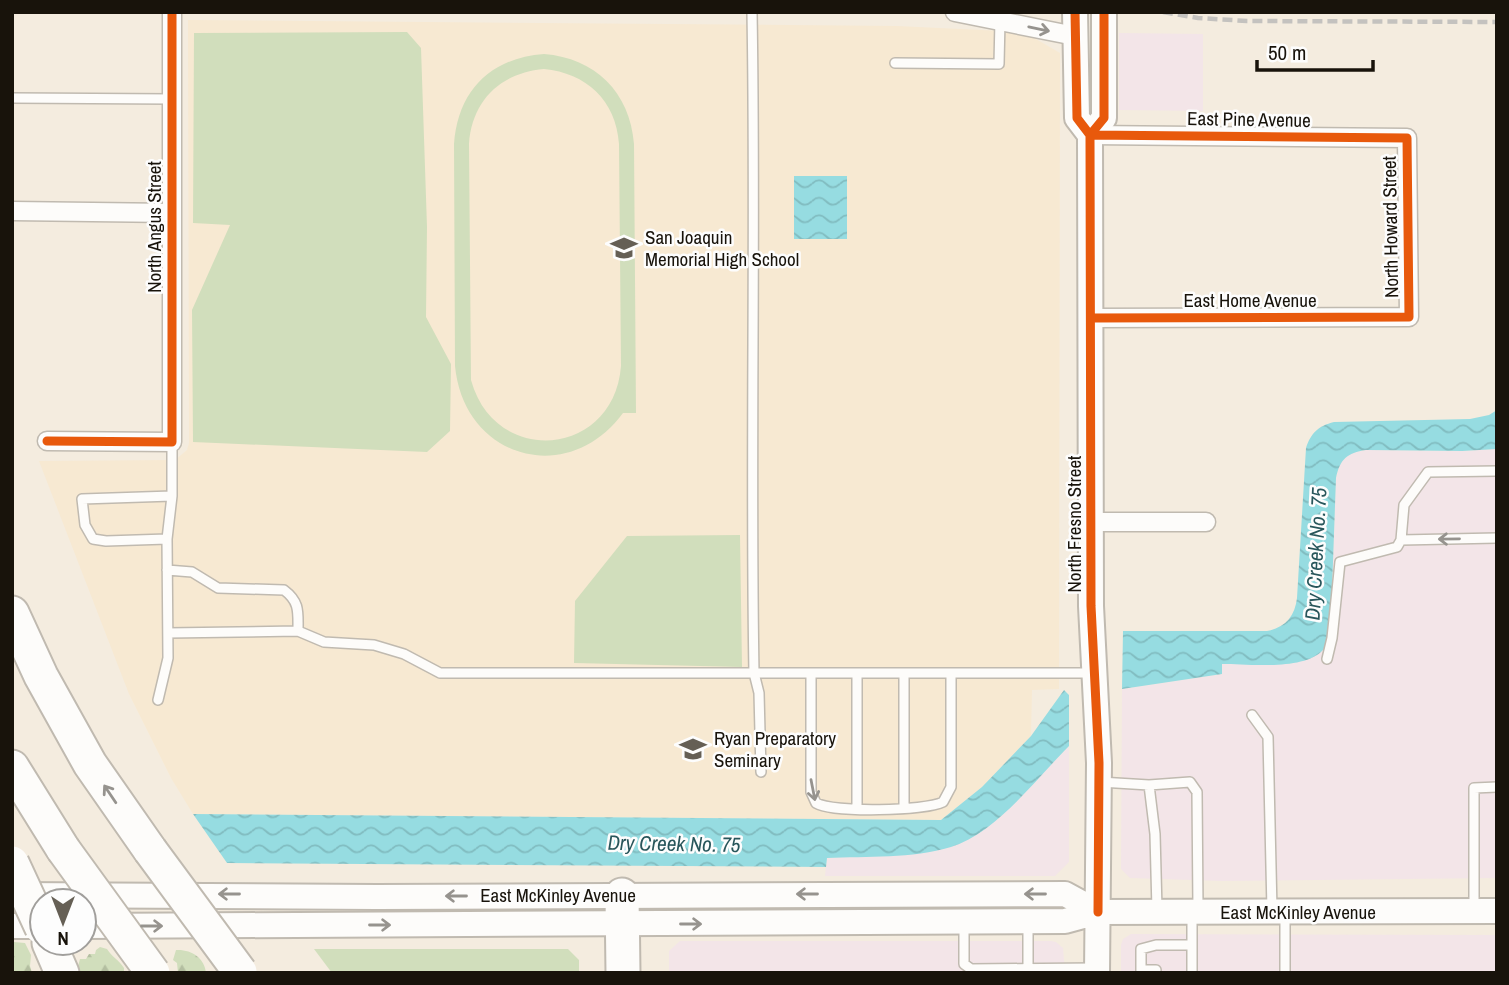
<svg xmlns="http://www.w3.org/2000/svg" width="1509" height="985" viewBox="0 0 1509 985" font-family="'Archivo Narrow',sans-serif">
<defs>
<pattern id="forest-firs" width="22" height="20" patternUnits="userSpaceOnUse" patternTransform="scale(1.75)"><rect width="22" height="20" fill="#d1debc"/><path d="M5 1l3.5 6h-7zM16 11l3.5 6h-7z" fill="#b3bea0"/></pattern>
<pattern id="water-waves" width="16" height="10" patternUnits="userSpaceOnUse" patternTransform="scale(1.75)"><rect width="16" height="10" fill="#96dce1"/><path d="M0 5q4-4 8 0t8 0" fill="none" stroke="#81bcc0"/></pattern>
</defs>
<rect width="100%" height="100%" fill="#f4ecdf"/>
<path fill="#f3e5e8" d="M1119,33l84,1v77l-84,-1z
M1497,449v429l-275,3 -92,-3 -9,-9 1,-180 100,-15 -1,-10h70l40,-46 5,-140 5,-18 10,-7 15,-3 96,1z
M1069,746v116l-14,14h-230l2,-18 101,-6 70,-33z
M1131,934l366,1v38h-376v-28l2,-6z
M680,941h371l5,1 7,6 2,25h-396v-22z"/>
<path fill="#f7e9d2" d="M188,20l709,6 127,6 36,21 -1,636 -27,1 -1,46 -49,51 -41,33 -748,-6 -22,-36 -42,-84 -90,-233 136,-1 12,-10 2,-7z"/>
<path fill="#d1debc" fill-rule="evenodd" d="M407,32l14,16 6,179 -1,90 25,47 -1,67 -23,21 -234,-10 -1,-132 38,-85 -37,-2 1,-190z
M544,54c51,4 86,38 90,90l2,269h-13c-55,75 -159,46 -168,-47l-1,-222c4,-53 36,-86 90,-90zM544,69c42,4 72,31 75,75l2,222c-7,91 -126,102 -150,14l-2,-236c3,-43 31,-71 75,-75z
M740,535l2,132 -168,-4 1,-62 52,-65z
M314,949h254l11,11v13h-247z"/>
<path fill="url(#forest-firs)" d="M14,942l11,1 6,12 -1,11 2,7h-20l2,-3 -2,-27z
M100,947l7,2c5,8 12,11 17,19v5h-42l-5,-3 3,-11h6l3,-5h6l1,-4z
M176,950c15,-1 29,8 30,23h-28l-1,-10 -4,-3z"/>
<path fill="url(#water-waves)" d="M794,176h53v63h-53z
M1497,410v39l-35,2 -96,-1c-19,3 -26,9 -30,28l-5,140c-1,10 -1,23 -8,32 -19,21 -75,14 -101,14v10l-100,15 1,-58h144c18,-3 28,-15 30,-33l9,-150c5,-15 12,-22 28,-26l136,-3 19,-4z
M1064,690l5,5v51c-33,33 -73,87 -118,101 -39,12 -84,9 -124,11l-1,9 -599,-4 -34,-49 748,6 41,-33 49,-51z"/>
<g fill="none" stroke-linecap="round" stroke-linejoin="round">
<defs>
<path id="service" d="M752,12c4,221 -2,441 2,661l5,20 2,79
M895,63l104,1 1,-44
M12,98l160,1
M167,539l-61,2 -13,-2 -8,-14 -3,-26 90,-3
M1401,540l96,-2
M167,570l25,2 26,16 66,2c16,12 14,22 14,41l26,11 50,3 30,9 36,19h652
M168,633l130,-2
M1327,659l5,-21 8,-76 57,-15 4,-7 3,-35 24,-33 69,-1
M811,673v119l5,11c17,10 109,8 127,-1l8,-15v-114
M857,673v136
M904,673v135
M158,700l10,-42 -1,-119 5,-43v-54
M1252,715l16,22 4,173
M1100,782l49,3 6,49 2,76
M1149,785l41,-3 7,10 1,117
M1474,910v-122l23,-1
M1285,914v59
M964,922v42l7,5 124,-1
M1028,969v-46
M1141,970h15
M1141,973v-24l15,-4h36
M1192,973v-59"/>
<path id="minor" d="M955,12l120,24
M1090,135l317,3 2,179 -318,1
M12,211l160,2
M47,441l125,1v-430
M1091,522h115"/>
<path id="secondary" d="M1075,12l2,106 13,17 1,471 8,157 -2,210
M1090,135l14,-17v-106
M12,895l365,2 688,-3 33,18
M12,926h30
M84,926l981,-5 33,-9 399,-1"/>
<path id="motorway" d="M12,613l29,63 49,88 60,86
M12,767l51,82
M622,895l1,78
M49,943l13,30"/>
</defs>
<use href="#service" stroke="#c0bab0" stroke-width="12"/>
<use href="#minor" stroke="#c0bab0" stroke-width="21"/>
<use href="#secondary" stroke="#c0bab0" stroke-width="28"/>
<use href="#motorway" stroke="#c0bab0" stroke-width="37"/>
<use href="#service" stroke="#fdfcfa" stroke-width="9"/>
<use href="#minor" stroke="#fdfcfa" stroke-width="18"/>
<use href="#secondary" stroke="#fdfcfa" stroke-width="24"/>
<use href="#motorway" stroke="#fdfcfa" stroke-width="33"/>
<path stroke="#c4c2bf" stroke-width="4.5" stroke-dasharray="10 5" stroke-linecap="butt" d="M1163,12l35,6 49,3 250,1"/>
<defs>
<path id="motorway-bridge" d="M63,849l90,124
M150,850l90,122
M12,863l30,65"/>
</defs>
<use href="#motorway-bridge" stroke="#c0bab0" stroke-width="37" stroke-linecap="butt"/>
<use href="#motorway-bridge" stroke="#fdfcfa" stroke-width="33"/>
<defs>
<path id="cycleway" d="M1075,12l2,106 13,17 1,471 8,157 -1,149
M1090,135l317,3 2,179 -318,1
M1090,135l14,-17v-106
M47,441l125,1v-430"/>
</defs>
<use href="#cycleway" stroke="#fdfdfd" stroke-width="13"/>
<use href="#cycleway" stroke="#e8590c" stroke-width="9"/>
</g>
<defs><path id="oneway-shaft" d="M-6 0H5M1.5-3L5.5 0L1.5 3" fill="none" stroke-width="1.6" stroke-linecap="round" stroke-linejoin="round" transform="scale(1.75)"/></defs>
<g stroke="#96938e">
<use href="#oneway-shaft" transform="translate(1039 29) rotate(12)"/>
<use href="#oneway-shaft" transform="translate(1449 539) rotate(179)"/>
<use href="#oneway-shaft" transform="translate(813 790) rotate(79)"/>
<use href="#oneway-shaft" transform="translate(110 794) rotate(-124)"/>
<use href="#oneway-shaft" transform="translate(229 894) rotate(-180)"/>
<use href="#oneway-shaft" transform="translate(807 894) rotate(180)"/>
<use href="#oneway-shaft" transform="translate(1035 894) rotate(180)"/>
<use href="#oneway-shaft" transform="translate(456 896) rotate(180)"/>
<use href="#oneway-shaft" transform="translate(691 924)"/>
<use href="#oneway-shaft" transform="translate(380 925)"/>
<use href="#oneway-shaft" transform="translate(152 926)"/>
</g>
<defs>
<symbol id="school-bare" viewBox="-9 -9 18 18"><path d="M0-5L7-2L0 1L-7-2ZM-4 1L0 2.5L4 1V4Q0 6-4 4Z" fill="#655f55" stroke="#fdfdfd" stroke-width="2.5" paint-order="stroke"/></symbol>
</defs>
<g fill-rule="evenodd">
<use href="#school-bare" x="605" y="229" width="38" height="38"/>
<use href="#school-bare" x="674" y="730" width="38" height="38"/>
</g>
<g text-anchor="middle" stroke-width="5" stroke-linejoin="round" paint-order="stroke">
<g font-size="19" fill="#18130b" stroke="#fdfdfd">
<text transform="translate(1249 119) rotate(1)" y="7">East Pine Avenue</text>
<text transform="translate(154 227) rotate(-90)" y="7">North Angus Street</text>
<text transform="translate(1390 227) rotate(-91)" y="7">North Howard Street</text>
<text x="1250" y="307">East Home Avenue</text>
<text transform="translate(1074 524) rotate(-90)" y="7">North Fresno Street</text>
<text x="558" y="902">East McKinley Avenue</text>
<text x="1298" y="919">East McKinley Avenue</text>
</g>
<g font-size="19" fill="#18130b" stroke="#fdfdfd" text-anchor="start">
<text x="645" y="244">San Joaquin<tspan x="645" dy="22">Memorial High School</tspan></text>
<text x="714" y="745">Ryan Preparatory<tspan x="714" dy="22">Seminary</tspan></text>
</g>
<g font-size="21" font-style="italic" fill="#28565b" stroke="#fdfdfd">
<text transform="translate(1316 554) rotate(-87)" y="7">Dry Creek No. 75</text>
<text transform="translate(674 844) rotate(1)" y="7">Dry Creek No. 75</text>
</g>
</g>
<rect width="1509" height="985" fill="none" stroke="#18130b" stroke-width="28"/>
<g transform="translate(63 922) rotate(180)"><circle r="33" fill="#fdfdfd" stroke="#a19f9c" stroke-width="2"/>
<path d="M0-5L12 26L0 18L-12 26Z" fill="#655f55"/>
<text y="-10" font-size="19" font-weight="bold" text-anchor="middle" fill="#18130b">N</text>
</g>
<path d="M1257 60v10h116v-10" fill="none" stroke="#18130b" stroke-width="3.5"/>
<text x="1268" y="60" font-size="21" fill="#18130b" stroke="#fdfdfd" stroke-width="5" paint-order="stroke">50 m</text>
</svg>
